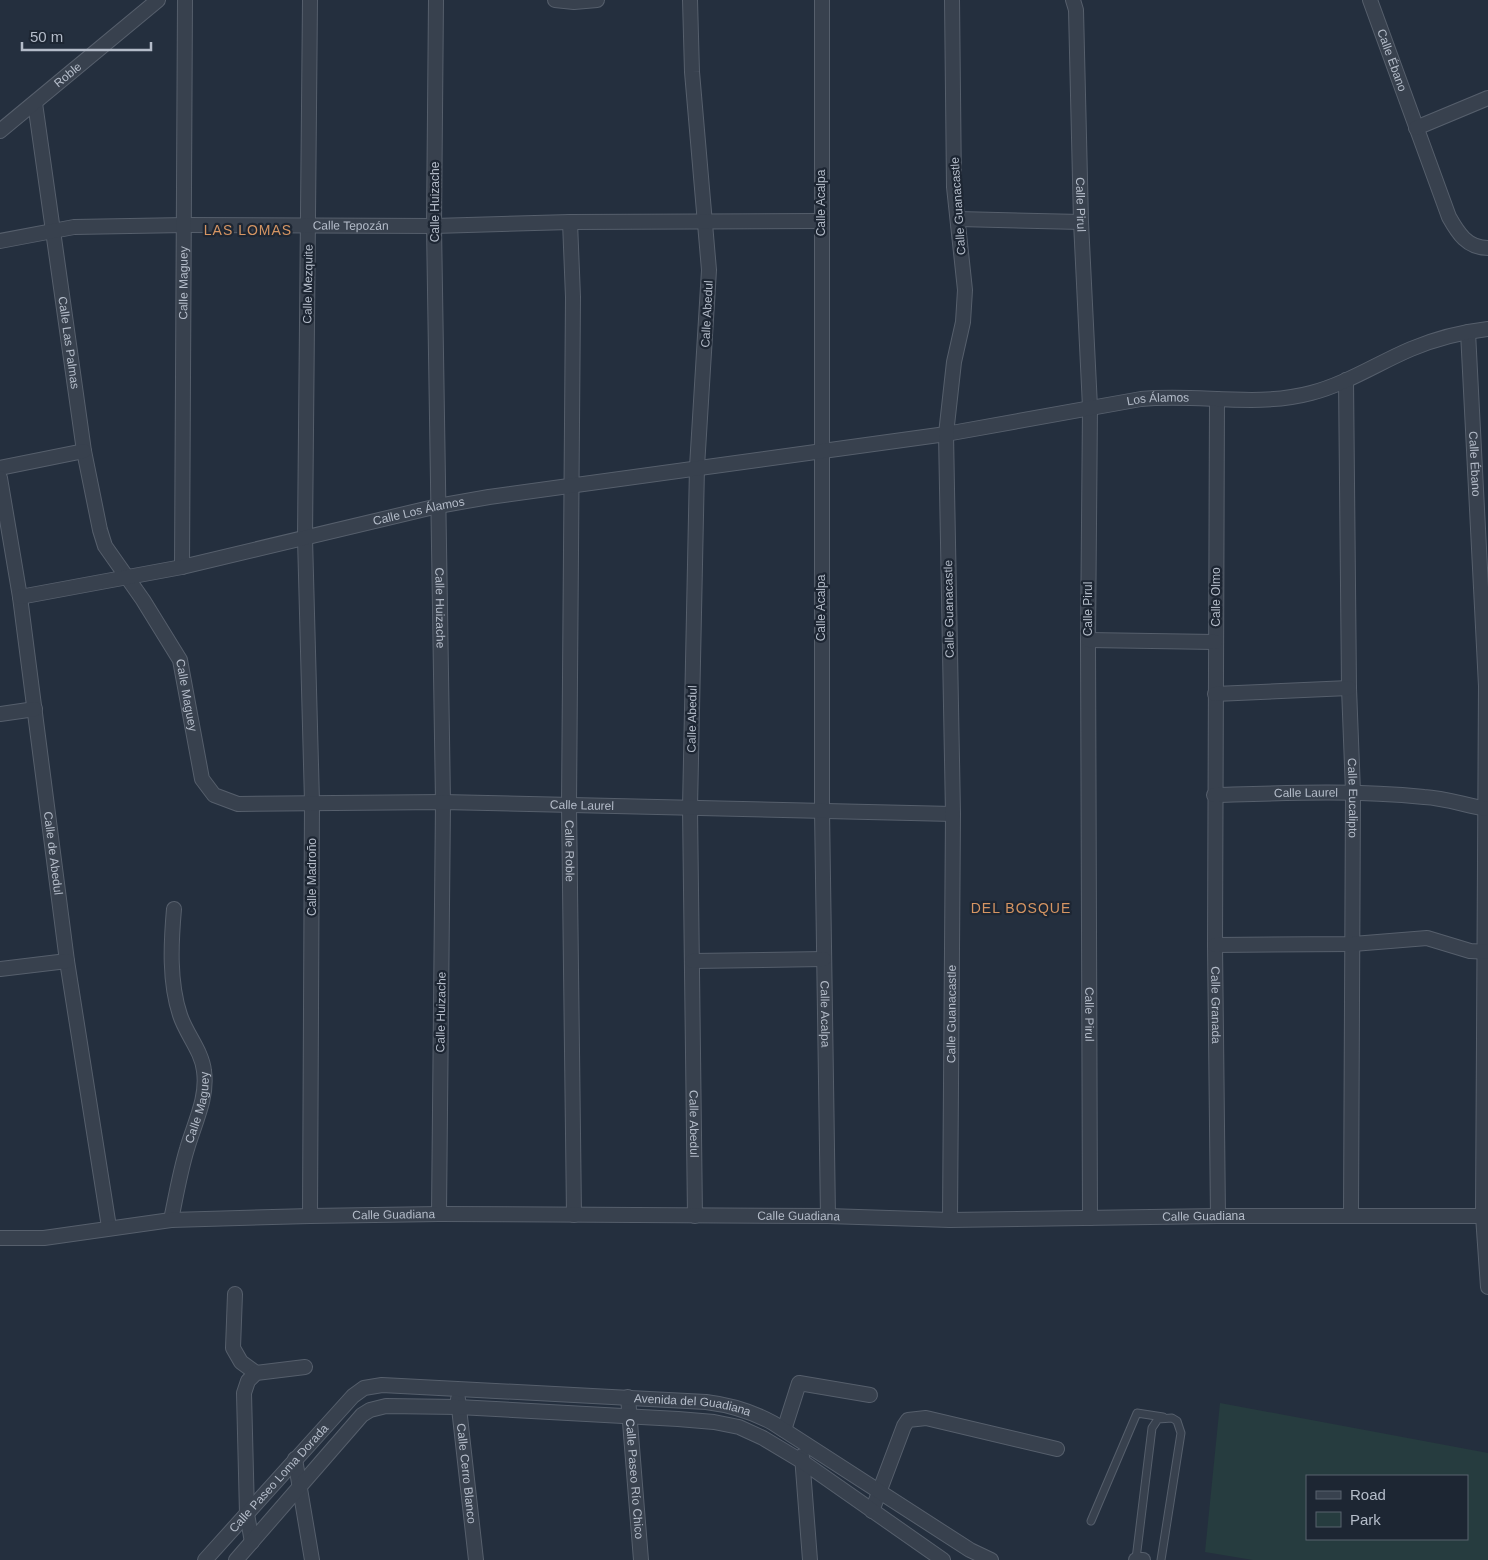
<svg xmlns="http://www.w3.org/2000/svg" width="1488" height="1560" viewBox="0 0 1488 1560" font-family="Helvetica,sans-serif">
<rect width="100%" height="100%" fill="#242f3e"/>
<path fill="#263c3f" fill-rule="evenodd" d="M1220,1403l268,50v107h-235l-48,-8zM1307,1476h160v63h-160z"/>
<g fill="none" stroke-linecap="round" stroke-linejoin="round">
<defs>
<path id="lane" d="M1091,1521l46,-108 26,4
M1136,1559l16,-131 6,-9 14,-1 5,3 4,12 -20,127"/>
<g id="street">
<path d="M310,0l-5,538 7,264 -2,414"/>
<path id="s1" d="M436,0l-2,226 9,576 -4,412"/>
<path d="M555,0l19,2 23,-2"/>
<path id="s2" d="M690,0l2,72 17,198 -12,197 -7,341 5,408"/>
<path id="s3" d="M822,0v811l6,405"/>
<path id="s4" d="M1073,0l3,10 5,212 9,185 -2,233 2,578"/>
<path id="s5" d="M1370,0l79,217c9,16 18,31 39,31"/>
<path id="s6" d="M35,103l49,348 16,79 5,16 38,54 37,60 22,119 12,16 24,9 205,-2 510,12"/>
<path d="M1416,128l72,-30"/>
<path id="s7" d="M0,131l158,-131"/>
<path d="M958,219l123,3"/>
<path id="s8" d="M570,222l3,75 -4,508 5,410"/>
<path id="s9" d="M0,241l74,-14 111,-2 249,1 136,-4 251,-1"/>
<path id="s10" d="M1468,332l18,354 -3,530 5,71"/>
<path id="s11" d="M1346,380l3,308 4,104 -2,423"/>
<path id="s12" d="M1217,399l-2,546 3,271"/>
<path d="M0,468l84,-17"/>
<path id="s13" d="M0,478l20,119 47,364 42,266"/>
<path id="s14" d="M182,567l3,-567"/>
<path id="s15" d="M20,597l162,-30 256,-61 51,-9 457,-63 195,-35c56,-6 114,9 170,-6 35,-9 67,-30 100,-44 24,-10 51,-17 77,-20"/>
<path d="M1088,640l127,2"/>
<path d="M1215,694l134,-6"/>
<path d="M0,714l35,-5"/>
<path id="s16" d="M1214,795c70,-2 140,-5 210,2 22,1 43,9 64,12"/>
<path d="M1215,945l138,-1 74,-6 43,13 18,1"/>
<path d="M692,961l132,-2"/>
<path d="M0,969l67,-8"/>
<path id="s17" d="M171,1220c5,-24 9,-48 16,-71 7,-25 21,-51 17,-78 -2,-20 -18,-37 -24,-56 -11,-33 -9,-72 -6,-106"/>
<path id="s18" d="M950,1220l3,-406 -7,-380 8,-72 9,-40 2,-32 -11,-103 -2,-187"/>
<path id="s19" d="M0,1238h44l127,-18 139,-4 129,-2 389,2 122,4 268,-4h270"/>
<path d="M235,1294l-2,54 8,14 15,11"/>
<path id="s20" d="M628,1397l13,163"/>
<path id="s21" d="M458,1399l18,161"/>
<path d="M784,1430l15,-47 71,12"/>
<path d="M802,1456l8,104"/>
<path d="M295,1459l17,101"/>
<path d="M872,1511l32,-85 4,-6 18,-2 131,31"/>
<path d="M252,1542l-5,-28 -3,-121 4,-12 8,-8 49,-6"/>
<path id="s22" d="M205,1560l148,-164 11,-8 18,-3 324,17c25,3 45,9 67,21l197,127 21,10"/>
<path d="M236,1560l126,-145 8,-5 16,-4 72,1 220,12 36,3 25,5 24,11 40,24 140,98"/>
<path d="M1136,1560h7"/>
</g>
</defs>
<use href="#lane" stroke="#565f6c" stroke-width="9"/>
<use href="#street" stroke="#565f6c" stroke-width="16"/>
<use href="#lane" stroke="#38414e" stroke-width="7"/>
<use href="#street" stroke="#38414e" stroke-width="14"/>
</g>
<g text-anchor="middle" stroke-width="4.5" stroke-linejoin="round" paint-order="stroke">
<g font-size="12" fill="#b4bcc9" stroke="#1d2633">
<text dy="4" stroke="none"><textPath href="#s5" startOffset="64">Calle Ébano</textPath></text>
<text dy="4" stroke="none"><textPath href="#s7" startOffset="88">Roble</textPath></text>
<text transform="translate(435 202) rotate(-90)" y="4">Calle Huizache</text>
<text transform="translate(821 203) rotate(-90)" y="4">Calle Acalpa</text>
<text dy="4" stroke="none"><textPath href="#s4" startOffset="205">Calle Pirul</textPath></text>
<text transform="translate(958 206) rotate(-94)" y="4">Calle Guanacastle</text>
<text dy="4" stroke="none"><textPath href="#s9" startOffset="352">Calle Tepozán</textPath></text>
<text dy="4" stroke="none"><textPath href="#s14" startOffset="284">Calle Maguey</textPath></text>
<text transform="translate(308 284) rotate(-89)" y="4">Calle Mezquite</text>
<text transform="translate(707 314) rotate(-87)" y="4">Calle Abedul</text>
<text dy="4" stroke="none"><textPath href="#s6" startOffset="242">Calle Las Palmas</textPath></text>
<text dy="4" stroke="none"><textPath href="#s15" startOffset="1156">Los Álamos</textPath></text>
<text dy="4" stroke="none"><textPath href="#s10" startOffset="132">Calle Ébano</textPath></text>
<text dy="4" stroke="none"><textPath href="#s15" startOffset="408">Calle Los Álamos</textPath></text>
<text transform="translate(1216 597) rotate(-90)" y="4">Calle Olmo</text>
<text dy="4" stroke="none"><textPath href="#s1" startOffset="608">Calle Huizache</textPath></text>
<text transform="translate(821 608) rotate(-90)" y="4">Calle Acalpa</text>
<text transform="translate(949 609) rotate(-91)" y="4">Calle Guanacastle</text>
<text transform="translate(1088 609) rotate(-90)" y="4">Calle Pirul</text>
<text dy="4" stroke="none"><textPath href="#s6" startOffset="621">Calle Maguey</textPath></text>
<text transform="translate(692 719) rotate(-89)" y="4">Calle Abedul</text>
<text dy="4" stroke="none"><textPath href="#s16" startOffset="92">Calle Laurel</textPath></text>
<text dy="4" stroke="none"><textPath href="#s11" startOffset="418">Calle Eucalipto</textPath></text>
<text dy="4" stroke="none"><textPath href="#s6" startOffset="1096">Calle Laurel</textPath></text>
<text dy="4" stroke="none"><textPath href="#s8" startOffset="629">Calle Roble</textPath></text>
<text dy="4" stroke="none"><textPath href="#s13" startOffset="379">Calle de Abedul</textPath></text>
<text transform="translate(312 877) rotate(-90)" y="4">Calle Madroño</text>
<text dy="4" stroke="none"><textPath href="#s12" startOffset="606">Calle Granada</textPath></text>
<text transform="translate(441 1012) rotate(-89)" y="4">Calle Huizache</text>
<text dy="4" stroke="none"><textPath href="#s3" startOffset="1014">Calle Acalpa</textPath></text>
<text dy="4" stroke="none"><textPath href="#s18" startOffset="206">Calle Guanacastle</textPath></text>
<text dy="4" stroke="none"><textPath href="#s4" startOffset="1015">Calle Pirul</textPath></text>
<text dy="4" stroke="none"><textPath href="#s17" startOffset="116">Calle Maguey</textPath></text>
<text dy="4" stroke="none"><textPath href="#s2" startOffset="1125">Calle Abedul</textPath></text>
<text dy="4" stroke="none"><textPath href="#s19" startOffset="395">Calle Guadiana</textPath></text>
<text dy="4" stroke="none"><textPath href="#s19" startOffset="1205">Calle Guadiana</textPath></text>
<text dy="4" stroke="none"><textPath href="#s19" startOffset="800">Calle Guadiana</textPath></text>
<text dy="4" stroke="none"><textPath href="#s22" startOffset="564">Avenida del Guadiana</textPath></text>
<text dy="4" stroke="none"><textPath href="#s21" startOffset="75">Calle Cerro Blanco</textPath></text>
<text dy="4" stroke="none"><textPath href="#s22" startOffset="110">Calle Paseo Loma Dorada</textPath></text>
<text dy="4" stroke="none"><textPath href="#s20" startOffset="82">Calle Paseo Río Chico</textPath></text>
</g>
<g font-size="14" letter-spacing="1" fill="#d59563" stroke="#1d2633">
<text x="248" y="235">LAS LOMAS</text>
<text x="1021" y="913">DEL BOSQUE</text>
</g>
</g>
<rect x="1306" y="1475" width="162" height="65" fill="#1d2633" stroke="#59626f"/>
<rect x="1316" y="1491" width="25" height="8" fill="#38414e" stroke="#59626f"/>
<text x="1350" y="1500" font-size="15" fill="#b4bcc9">Road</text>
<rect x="1316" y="1512" width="25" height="15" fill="#263c3f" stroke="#59626f"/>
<text x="1350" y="1525" font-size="15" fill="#b4bcc9">Park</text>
<path d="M22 42v8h129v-8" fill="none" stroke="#b4bcc9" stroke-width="2.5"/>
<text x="30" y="42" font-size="15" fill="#b4bcc9" stroke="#1d2633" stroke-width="4" paint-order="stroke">50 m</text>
</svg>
